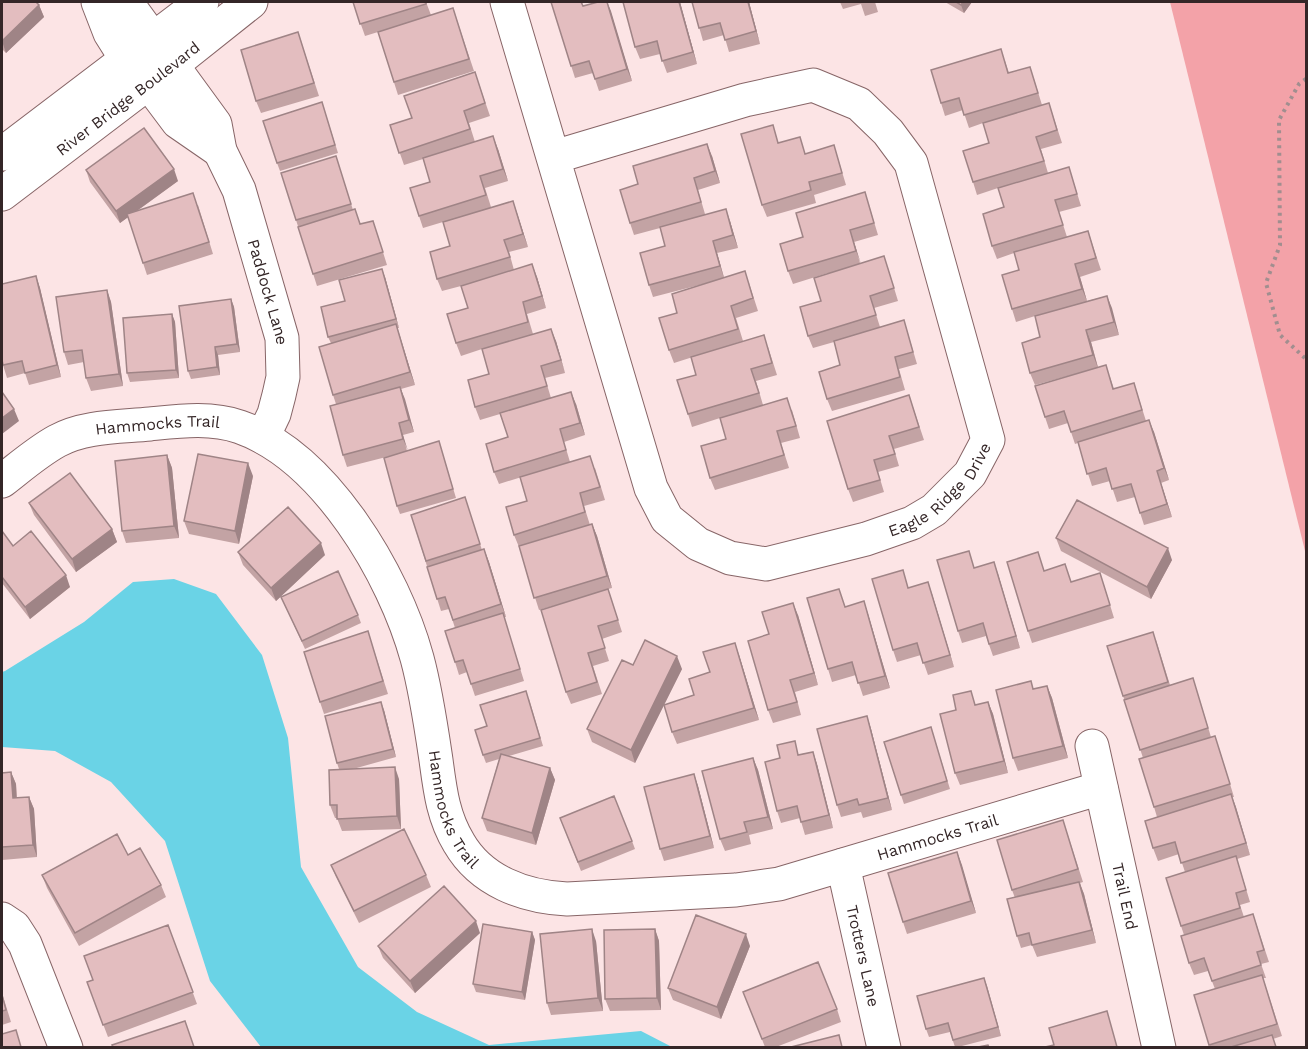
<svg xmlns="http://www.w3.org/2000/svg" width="1308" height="1049" viewBox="0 0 1308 1049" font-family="'Work Sans',sans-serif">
<rect width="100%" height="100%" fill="#fce4e5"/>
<path fill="#f3a2a8" d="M1170,2h136v553z"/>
<path fill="#6ad3e6" d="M174,579l42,15 46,61 26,83 13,129 57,100 59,45 72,33 152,-14 31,16h-411l-51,-66 -45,-140 -54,-59 -56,-31 -53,-4v-75l3,-1 79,-49 49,-40z"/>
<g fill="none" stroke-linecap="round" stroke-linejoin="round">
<defs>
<g id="minor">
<path d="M98,2l12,31 17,27 21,22 30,40 42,29"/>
<path id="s1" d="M126,2l89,122 5,27 19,39 43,148 1,39 -4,18 -5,19 -11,23"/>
<path id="s2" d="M507,2l144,486 16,31 31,25 32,14 36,6 100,-25 46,-16 22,-13 36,-36 18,-34 -77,-277 -23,-31 -29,-28 -46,-19 -68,15 -191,57"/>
<path d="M2,154l200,-152"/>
<path id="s3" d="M2,194l171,-130 78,-62"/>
<path id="s4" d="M2,481c17,-13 35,-29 55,-40 27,-15 62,-14 93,-17 30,-3 61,-7 90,3 85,30 154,147 177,231 9,33 14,68 19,102 4,30 7,57 23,83 22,38 65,54 108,56l169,-9 43,-6 322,-96"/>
<path id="s5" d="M1092,746l67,302"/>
<path id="s6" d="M843,865l41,183"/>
<path d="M2,919l12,8 11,17 41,104"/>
</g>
</defs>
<use href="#minor" stroke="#876567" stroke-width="35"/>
<path stroke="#a18e8f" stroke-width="4" stroke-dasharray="3 4.5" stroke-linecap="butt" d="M1306,79l-7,5 -20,36 1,125 -14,38 14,52 26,24"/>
<use href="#minor" stroke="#fff" stroke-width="33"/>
</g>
<path fill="#c3a3a4" d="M2,2l37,3 5,12 -38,36 -4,-4z
M353,2h73l5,13 22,-7 21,63 -76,24 -20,-63 -13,4z
M551,2h31l1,4 24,-4 25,79 -33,10 -6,-18 -18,5z
M623,2h57l17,62 -30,9 -7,-19 -20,5 -5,-12z
M692,2h57l11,42 -31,8 -5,-17 -21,6z
M840,2h35l3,10 -13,4 -4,-12 -18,5z
M945,2h27l-8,11z
M298,32l21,64 -58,17 -5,-12z
M1005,61l4,12 25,6 8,26 7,-2 13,40 -21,6 7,24 21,-6 12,39 -22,6 8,25 21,-6 13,39 -21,7 7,24 20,-5 12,39 -28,7 7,25 12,10 4,12 20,-6 12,38 8,11 15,48 -8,3 11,34 -28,8 -9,-28 -18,5 -7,-21 -18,5 -14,-43 -3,1 -7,-21 -19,6 -4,-12 34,-44 -44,12 -5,-12 10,-36 -5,-21 -19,6 -4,-13 7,-39 -5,-17 -17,6 -5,-13 12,-39 -6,-19 -21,7 -4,-13 16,-39 -6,-20 -14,5 -6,-18 -18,6 -4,-13z
M479,84l11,32 -21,7 6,19 -20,6 43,1 10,32 -23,7 6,19 26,6 11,34 -19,5 5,18 23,7 9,31 -19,6 6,20 23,7 9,32 -20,5 6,20 25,6 9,31 -21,7 6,20 -71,22 -5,-12 14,-35 -8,-23 -20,6 -5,-13 14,-33 -7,-25 -21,7 -5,-13 12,-35 -7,-22 -19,5 -5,-12 13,-33 -7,-24 -20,6 -4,-12 11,-34 -7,-23 -19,6 -14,-40 22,-7z
M322,102l16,51 -58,18 -3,-8z
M779,143l27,11 28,-9 12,40 -32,10 2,8 -49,14 -5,-12z
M336,156l17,54 8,14 16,9 10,32 -70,21 -21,-66z
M712,156l8,27 -22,7 7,24 25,7 8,27 -21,5 7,24 25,6 9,28 -22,7 7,23 -69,22 -5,-13 8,-37 34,-31 -58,15 -4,-12 16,-39 -5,-18 -26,7 -4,-12 8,-39z
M86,170l92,11 -41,30 61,-6 15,49 -66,21 -19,-58 -8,6 -30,-41z
M869,205l9,30 -24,7 6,21 28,5 10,33 -24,7 6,19 24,-7 13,44 -18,5 6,21 -73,21 -5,-12 13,-34 -6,-23 -21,6 -5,-12 13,-35 7,-28 -35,11 -5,-13 15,-34z
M36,276l4,12 21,89 -32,8 -4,-12 -18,5 -4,-13z
M385,277l14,51h-2l18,57 -14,4 13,43 -11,3 4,16 32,-10 17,57 -56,16 -3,-8 -3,-51 -47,12 -4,-12 -7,-51 -3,-9 -2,-52 -3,-6 17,-36z
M107,290l4,12 12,84 -32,5 -5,-13 -2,-16 -16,3 -4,-13z
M231,299l3,8 6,45 -22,3 2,20 -29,4 -3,-8z
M172,314l3,8 4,56 -49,4 -3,-9z
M768,347l9,28 -21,6 7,24 29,5 8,28 -19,5 8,25 -74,22 -5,-12 16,-39 -6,-21 -28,9 -4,-13 8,-39z
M909,395l15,45 -30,9 5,17 -21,6 6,20 -31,10 -5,-13z
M167,455l5,13 7,70 -53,5 -4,-12z
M595,468l10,32 -21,6 6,19 2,-1 5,12 15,52 -4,1 14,43 -20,7 7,22 -16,5 9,28 -31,10 -5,-12 -6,-88 -21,6 -20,-63 -5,-12 13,-34z
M253,476l-14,68 -50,-10 -5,-13z
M465,497l17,53 2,-1 5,13 17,55h-2l20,64 -49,15 -8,-24 -8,3 -4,-13v-34l-6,-19 -8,2 -30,-96z
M29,503l83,26 5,13 -41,30 -42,-57z
M2,531l11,15 57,41 -40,32 -28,-36z
M1056,538l116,22 -21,39 -90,-48z
M238,552l87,3 -49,46 -33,-36z
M975,567l23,7 22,74 -27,8 -7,-20 -24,7 -4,-12z
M1044,570l27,11 33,4 10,33 -82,25 -4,-12z
M909,587l23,7 22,73 -26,8 -7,-20 -24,7 -4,-12z
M281,597l77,18 3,8 -56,26z
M846,607l22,7 22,74 -27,8 -7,-21 -24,7 -4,-13z
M798,615l20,70 -23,7 6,23 -28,8 -5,-13 1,-76z
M1156,640l14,45 23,-7 18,59 8,11 15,49h-2l18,58 -13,4 13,43 -10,3 4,12 9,-3 16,48 -8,2 5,14h-3l19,58 -9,3 3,8h-66l-16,-52 21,-6 -7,-18 -14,4 -5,-12 -5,-28 -3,-9 4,-54 -6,-18 -21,7 -5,-13 4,-31 -3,-10 -11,-49 -36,-112z
M372,644l16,50 -64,20 -4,-12z
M739,655l20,65 -82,24 -5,-12 38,-60z
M633,665l49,4 -47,94 -43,-21 -5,-13z
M1047,686l5,12 16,60 -50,13 -5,-13z
M529,699l14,47 -34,10 41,12 5,12 -19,65 -49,-14 -5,-13 17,-59 -13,4 -3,-8 4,-29z
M988,702l5,12 15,59 -48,12 -5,-12 21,-68z
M384,710l12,47 -43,12 46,10 2,50 -59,2 -5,-13h-2l-5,-13 9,-36 -2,-6z
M867,716l4,13 21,81 -29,8 -2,-6 -20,5 -4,-12z
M931,727l19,62 -46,15 -3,-9z
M813,752l4,12 16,64 -28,7 -5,-17 -19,5 -4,-12 3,-53z
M753,758l5,12 15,59 -24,6 2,9 -26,7 -5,-12z
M11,772l5,12 1,14 12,-1 5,12 3,48 -35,3v-87z
M694,774l4,12 16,62 -50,13 -4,-12z
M560,818l72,23 3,8 -54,22z
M1063,820l20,62 -3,1 4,11 12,49 -59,14 -5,-12 -11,3 -4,-12 -2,-38 -3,-8z
M957,852l19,61 -69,21 -4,-12z
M128,855l33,30 5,12 -87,49 -32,-58 -5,-13z
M331,865l95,10 5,12 -72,36 -23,-46z
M168,925l29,79 -89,33 -21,-55 6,-2z
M655,929l4,12 2,69 -51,1 -5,-12z
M532,932l3,8 -10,60 -49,-8 -3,-8z
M480,933l-65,60 -32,-35 -5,-12z
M596,941l7,70 -52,4 -4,-12z
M750,946l-29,73 -48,-19 -5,-12z
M984,978l17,58 -43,11h-3l-5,-15 -21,5 -3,-8z
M2,993l9,29 -9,3z
M748,1004l89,5 4,13 -65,25h-11z"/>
<path fill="#9f8486" d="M607,2l4,9 21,70 -5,-12z
M679,2h1l17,62 -4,-12z
M748,2h1l11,42 -4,-13z
M963,2h9l-8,11 -3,-8z
M39,5l5,12 -38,36 -4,-12z
M493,136l5,13 10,32 -5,-12z
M707,144l5,12 8,27 -5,-12z
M174,169l4,12 -58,42 -4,-12z
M513,201l4,12 11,34 -5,-13z
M726,209l4,12 8,27 -5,-13z
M850,230l4,12 7,22 -5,-13z
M713,241l4,12 7,25 -4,-12z
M532,264l5,13 9,31 -4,-12z
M1075,264l5,13 7,24 -5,-12z
M382,269l3,8 14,51 -3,-9z
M36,276l4,12 21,89 -4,-12z
M107,290l4,12 12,84 -4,-12z
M1107,296l5,12 7,27 -5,-13z
M231,299l3,8 6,45 -3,-8z
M172,314l3,8 4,56 -3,-8z
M396,324l4,12 15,49 -5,-13z
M551,329l5,12 9,32 -4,-13z
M1086,330l5,12 7,26 -5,-13z
M215,347l3,8 2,20 -3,-8z
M400,387l5,12 9,33 -5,-12z
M571,392l5,12 9,31 -5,-12z
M14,409l5,12 -17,13v-16z
M1149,420l5,12 15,48 -5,-12z
M399,423l4,12 5,16 -5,-12z
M167,455l5,13 7,70 -5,-12z
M248,463l5,13 -14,68 -4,-13z
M1157,471l4,12 11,34 -5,-13z
M592,524l5,12 15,52 -5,-12z
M112,529l5,13 -41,30 -4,-13z
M321,543l4,12 -49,46 -5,-13z
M1168,548l4,12 -21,39 -4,-12z
M484,549l5,13 17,55 -5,-13z
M994,562l4,12 22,74 -4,-12z
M66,575l4,12 -40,32 -5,-12z
M928,582l4,12 22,73 -4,-12z
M864,601l4,13 22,74 -5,-12z
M793,603l5,12 20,70 -4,-12z
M735,643l4,12 20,65 -5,-12z
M677,656l5,13 -47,94 -4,-13z
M1047,686l5,12 16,60 -5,-12z
M381,702l3,8 12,47 -3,-8z
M988,702l5,12 15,59 -4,-12z
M867,716l4,13 21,81 -4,-12z
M813,752l4,12 16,64 -4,-13z
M753,758l5,12 15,59 -5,-12z
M395,767l4,12 2,50 -4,-13z
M550,768l5,12 -19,65 -4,-12z
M11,772l5,12 1,26 -4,-12z
M694,774l4,12 16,62 -4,-12z
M1231,794l5,13 14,48 -4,-12z
M29,797l5,12 3,48 -4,-12z
M957,852l5,13 14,48 -5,-12z
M1079,882l5,12 12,49 -4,-13z
M476,921l4,12 -65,60 -5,-12z
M592,929l4,12 7,70 -5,-13z
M655,929l4,12 2,69 -4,-12z
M532,932l3,8 -10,60 -3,-8z
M746,934l4,12 -29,73 -4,-12z
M984,978l3,8 14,50 -3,-9z"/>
<path fill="#e3bdbf" stroke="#9f8486" stroke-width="1.5" d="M2,2h34l3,3 -37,36z
M353,2h73v2l-66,20z
M551,2h30l2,4 15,-4h9l20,67 -32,10 -6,-18 -18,5z
M623,2h56l14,50 -31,9 -5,-20 -22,6z
M692,2h56l8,29 -31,9 -5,-17 -21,5z
M956,2h7l-2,3z
M453,8l16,51 -75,23 -16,-50z
M298,32l16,51 -58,18 -15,-51z
M1001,49l7,24 22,-6 8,26 -74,22 -5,-17 -18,5 -10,-33z
M475,72l10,31 -21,8 6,18 -71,24 -9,-28 22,-7 -8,-22z
M322,102l13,43 -58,18 -14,-42z
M1049,103l8,27 -21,7 8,24 -71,21 -10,-31 26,-8 -6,-20z
M773,125l5,18 22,-6 5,17 29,-9 8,28 -33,9 2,8 -49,15 -21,-71z
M144,128l30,41 -58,42 -30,-41z
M493,136l10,33 -23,7 6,19 -67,21 -9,-28 20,-6 -7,-24z
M707,144l8,27 -21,7 7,24 -71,21 -10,-33 18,-6 -5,-18z
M336,156l15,48 -55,16 -15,-47z
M1069,167l8,27 -22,6 8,25 -71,21 -9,-32 21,-7 -6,-19z
M865,192l9,31 -24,7 6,21 -68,20 -8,-27 23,-7 -7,-24z
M193,193l16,49 -66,21 -16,-49z
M513,201l10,33 -19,6 6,17 -73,22 -7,-27 20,-6 -7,-24z
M355,209l5,15 13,-3 10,31 -70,22 -15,-47z
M726,209l7,26 -20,6 7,25 -71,19 -9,-32 25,-7 -5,-19z
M1088,231l8,27 -21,6 7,25 -70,20 -10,-34 17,-5 -5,-18z
M884,256l10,32 -24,8 6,19 -68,21 -8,-29 21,-6 -7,-23z
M532,264l10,32 -19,6 5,20 -72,21 -9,-29 21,-6 -7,-22z
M382,269l14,50 -68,18 -7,-30 24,-6 -6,-21z
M745,271l8,27 -22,8 7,23 -69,21 -10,-32 18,-5 -5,-19z
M36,276l21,89 -32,8 -3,-12 -19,4 -1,-5v-76z
M107,290l12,84 -33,4 -4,-28 -18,2 -8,-55z
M1107,296l7,26 -28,8 7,25 -63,18 -8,-30 18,-6 -5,-21z
M231,299l6,45 -22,3 2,20 -29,4 -9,-65z
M172,314l4,56 -49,3 -4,-55z
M904,320l9,32 -18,5 5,20 -73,22 -8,-27 21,-7 -6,-24z
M396,324l14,48 -77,23 -14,-48z
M551,329l10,31 -20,6 6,20 -72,21 -7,-27 21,-6 -7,-25z
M764,335l8,28 -21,6 8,24 -71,21 -11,-34 19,-5 -5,-18z
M1106,365l7,24 21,-6 8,27 -71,22 -7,-21 -19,6 -10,-31z
M400,387l9,33 -10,3 4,16 -60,16 -13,-49z
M2,392l12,17 -12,9z
M571,392l9,31 -20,6 6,21 -72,22 -8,-28 22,-7 -8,-24z
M909,395l10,32 -30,9 6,18 -21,6 6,20 -32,9 -21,-68z
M787,398l9,28 -19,5 7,24 -74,23 -9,-32 25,-7 -6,-21z
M1149,420l15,48 -7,3 10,33 -27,9 -9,-29 -19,5 -6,-21 -19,6 -9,-32z
M439,441l14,48 -56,17 -13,-48z
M198,454l50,9 -13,68 -51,-10z
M167,455l7,71 -52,5 -7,-70z
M590,456l10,31 -20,6 5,19 -71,23 -8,-28 21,-6 -7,-24z
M70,473l42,56 -40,30 -43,-56z
M465,497l15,47 -54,17 -15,-46z
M1077,500l91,48 -21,39 -91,-49z
M288,507l33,36 -50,45 -33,-36z
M592,524l15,52 -73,22 -15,-52z
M2,531l11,15 18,-15 35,44 -41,32 -23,-30z
M484,549l17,55 -48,16 -8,-23 -8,2 -10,-32z
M969,551l5,17 20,-6 22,74 -27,8 -6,-21 -25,8 -21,-71z
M1038,552l6,19 21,-7 6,18 29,-9 10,32 -82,26 -21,-69z
M903,570l5,18 20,-6 22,73 -27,8 -6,-20 -24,7 -21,-71z
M338,571l20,44 -56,26 -21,-44z
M608,589l10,31 -20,6 7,22 -17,5 9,29 -31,10 -25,-82z
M839,589l6,18 19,-6 21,75 -27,7 -6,-21 -24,7 -21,-71z
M793,603l21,70 -24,7 7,22 -29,8 -20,-69 21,-7 -7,-22z
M503,613l17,56 -49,15 -8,-24 -8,2 -10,-31z
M368,631l15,50 -63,21 -16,-50z
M1153,632l15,50 -45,14 -16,-50z
M645,640l32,16 -46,94 -44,-21 35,-69 11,5z
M735,643l19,65 -82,24 -8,-27 30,-10 -5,-16 21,-7 -7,-20z
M1193,678l15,50 -68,22 -16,-50z
M1031,681l2,8 14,-3 16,60 -50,12 -17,-68z
M526,691l14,47 -57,17 -8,-25 12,-4 -7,-21z
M971,691l4,14 13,-3 16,59 -49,12 -15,-59 16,-4 -3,-15z
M381,702l12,47 -56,14 -12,-47z
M867,716l21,82 -29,7 -2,-6 -20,6 -20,-76z
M931,727l16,54 -46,14 -17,-53z
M1215,736l15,48 -76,23 -15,-48z
M795,741l3,14 15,-3 16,63 -28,7 -4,-16 -20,5 -12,-49 15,-4 -3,-13z
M501,754l49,14 -18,65 -50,-15z
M753,758l15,59 -24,5 3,10 -27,7 -18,-68z
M395,767l2,49 -60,3v-14h-7l-1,-35z
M11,772l2,26 16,-1 4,48 -31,2v-74z
M694,774l16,62 -50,13 -16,-62z
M1231,794l15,49 -65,20 -6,-21 -22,6 -8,-27z
M614,796l18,45 -54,21 -18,-44z
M1063,820l15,49 -66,21 -15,-50z
M404,829l22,46 -72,36 -23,-46z
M117,834l11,21 12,-7 21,37 -86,48 -33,-58z
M957,852l14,49 -68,21 -15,-49z
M1236,856l10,34 -10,3 4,15 -59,18 -15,-48z
M1079,882l13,48 -60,15 -3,-12 -12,3 -10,-37z
M444,886l32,35 -66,60 -32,-35z
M1253,914l11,36 -7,2 4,13 -49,16 -8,-23 -15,5 -8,-27z
M696,915l50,19 -29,73 -49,-19z
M483,924l49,8 -10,60 -49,-8z
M168,925l25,67 -90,33 -16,-43 6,-2 -9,-24z
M592,929l6,69 -51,5 -7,-69z
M655,929l2,69 -52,1 -1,-69z
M818,962l19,47 -75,30 -19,-47z
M1262,975l15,49 -68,21 -15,-50z
M984,978l14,49 -45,13 -5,-17 -22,6 -9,-33z
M2,995l4,15 -4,1z
M1107,1011l10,36h-72l9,-2 -5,-17z
M185,1021l9,26h-81l-1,-2z
M16,1030l5,17h-19v-13z
M839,1035l3,12h-51z
M1272,1035l4,12h-45z
M988,1045l1,2h-11z"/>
<g text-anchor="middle" stroke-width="4.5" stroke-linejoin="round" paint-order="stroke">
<g font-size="16" fill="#342627" stroke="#fef6f6">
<text dy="6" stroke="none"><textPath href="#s3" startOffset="158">River Bridge Boulevard</textPath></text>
<text dy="6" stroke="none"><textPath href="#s1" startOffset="328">Paddock Lane</textPath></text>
<text dy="6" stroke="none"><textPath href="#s4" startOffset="171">Hammocks Trail</textPath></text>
<text dy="6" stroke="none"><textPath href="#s2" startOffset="848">Eagle Ridge Drive</textPath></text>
<text dy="6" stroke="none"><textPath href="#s4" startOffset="711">Hammocks Trail</textPath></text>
<text dy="6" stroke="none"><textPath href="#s4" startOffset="1250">Hammocks Trail</textPath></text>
<text dy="6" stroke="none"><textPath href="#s5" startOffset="154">Trail End</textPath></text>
<text dy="6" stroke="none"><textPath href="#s6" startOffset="93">Trotters Lane</textPath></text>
</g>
</g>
<rect width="1308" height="1049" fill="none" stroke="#342627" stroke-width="6"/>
</svg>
